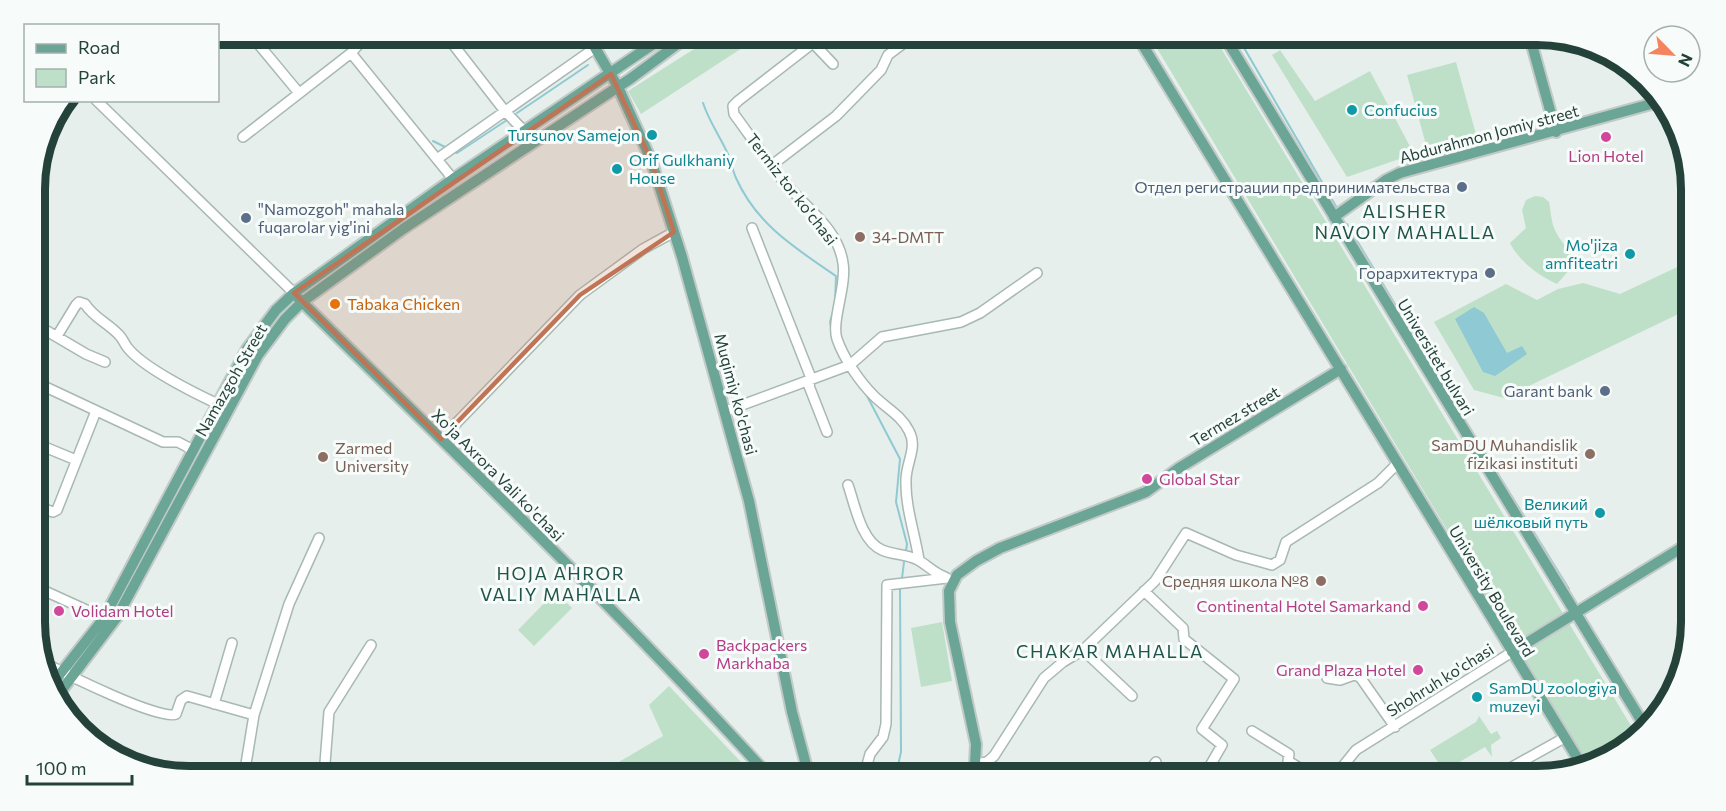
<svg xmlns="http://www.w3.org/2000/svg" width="1726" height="811" viewBox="0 0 1726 811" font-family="Commissioner,sans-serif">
<rect width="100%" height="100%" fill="#e6efeb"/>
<path fill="#bfe0c8" d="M716,35h46l-121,79 -13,-23z
M1149,35h64l423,699 -13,16 -36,12z
M1280,50l35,51 55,-30 44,83 -67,23 -75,-122z
M1456,62l23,83 -50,11 -22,-81z
M1535,196l8,1 6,5c2,9 2,20 6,28 7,16 17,16 15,39l-13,15c-18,-8 -39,-24 -47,-41l16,-15 -4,-18 4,-10z
M1690,261l1,47 -187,90 -30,-8 -40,-68 72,-38 31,16 21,-11 25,-6 37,11z
M555,592l17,16 -38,38 -16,-16z
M942,622l10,59 -31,6 -10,-59z
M669,686l72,76 -3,14h-143l68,-40 -14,-31z
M1479,716l12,18 6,-3 4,7 -10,7 1,12 -7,-10 -41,24 -14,-21 46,-28z"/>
<path fill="#8ec9d4" d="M1474,307l10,6 23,40 15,-7 5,8 -32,22 -12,-4 -28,-53z"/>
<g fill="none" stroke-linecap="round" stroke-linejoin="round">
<path stroke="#8ec9d4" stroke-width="2" d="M1236,34l101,174
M703,103c6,18 16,32 24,49 4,8 5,17 9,26 21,47 59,70 100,98l-1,27
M517,113l71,-48
M433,141l14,7
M452,151l5,2 50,-33
M1347,224l116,194
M833,337l-3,-15 4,-14
M866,394l34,65 -4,43 11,42 -1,7
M1475,437l94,152
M902,578l2,-16
M891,776l6,-6 4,-18 -1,-164"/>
<defs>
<path id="minor" d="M250,34l49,59
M356,34l4,9 -9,10 102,126
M445,34l59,76 21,22
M833,64l-20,-21 -75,58 -5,5 1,8c17,23 33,47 51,69 21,25 53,45 58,80 4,22 -12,59 -6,76 7,20 23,43 37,57 12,12 27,19 35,35 9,17 -3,31 -3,49 -1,26 9,54 13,80
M96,100l198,193
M243,137l108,-84
M437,159l158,-111
M772,165l64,-49 45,-46 7,-15 28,-21
M752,228l59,150 -2,8 18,46
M35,247l5,14 -5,5
M35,324l51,30 19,8
M57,336l19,-31 3,-3 6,2c9,14 23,19 34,31 4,4 5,8 8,12 15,20 67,46 91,57
M35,382l128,60h15l15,8
M726,411l124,-46 32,-28 79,-15 19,-9 57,-40
M441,439l139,-144 63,-46 31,-17
M35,443l41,17
M848,485c7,20 13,56 34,65 11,5 25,4 36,10 9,5 16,13 27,17
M36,506l17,6 4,-2 39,-99
M36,587l68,31
M1144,591l39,37 1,11 50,40 -32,50 20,16 -11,19 8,9 -1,3
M1083,650l49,46
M45,663c19,10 117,59 131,51l5,-14 6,-4 67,19 35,-111 30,-66
M1327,678l13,2 14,-5 6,2 35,50
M214,704l18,-61
M1252,731l37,23 -1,7 25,15
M975,764l12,-2 7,-6 50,-78 19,-16 20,-12 72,-69 31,-48 50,22 36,10 8,-5 6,-18 92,-59 19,-19
M244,776l10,-61
M324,776l5,-64 42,-67
M864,776l6,-22 13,-17 3,-13 1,-139 60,-7
M1145,776l11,-14
M1335,776l21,-26 156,-98
M1496,776l68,-38"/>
<path id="major" d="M587,34l31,53 33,73 31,97 67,244 43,211 17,64
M1136,34l445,730
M1223,34l421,691
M1529,34l27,98
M1334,217l52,-37 14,-7 262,-72
M298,298c159,157 321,313 471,478
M1512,652l179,-110
M53,683l51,-65 143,-269 29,-39 18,-17 159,-114 215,-145
M58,695l59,-78 141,-262 27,-36 17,-17 101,-73 227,-150 61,-45
M970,776l5,-12 1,-20 -26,-122 -1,-31 8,-16 19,-14 24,-13 146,-56 33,-24 162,-99"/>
</defs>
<use href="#minor" stroke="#a8b8b2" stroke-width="12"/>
<use href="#major" stroke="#c2cac8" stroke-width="14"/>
<use href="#minor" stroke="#fff" stroke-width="9"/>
<use href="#major" stroke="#6aa596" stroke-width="10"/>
</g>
<path fill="#c07456" fill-opacity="0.2" stroke="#c07456" stroke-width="4.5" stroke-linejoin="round" d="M611,74l40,86 23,72 -94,63 -139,144 -147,-146z"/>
<g fill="#0f9aa8" stroke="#f7fbf9" stroke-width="2">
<circle cx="1352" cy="110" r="6"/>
<circle cx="652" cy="135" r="6"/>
<circle cx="617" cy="169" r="6"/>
<circle cx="1630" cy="254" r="6"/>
<circle cx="1600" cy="513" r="6"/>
<circle cx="1477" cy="697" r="6"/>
</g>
<g fill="#d1479c" stroke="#f7fbf9" stroke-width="2">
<circle cx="1606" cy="137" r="6"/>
<circle cx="1147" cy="479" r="6"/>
<circle cx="1423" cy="606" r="6"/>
<circle cx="59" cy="611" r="6"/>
<circle cx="704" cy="654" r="6"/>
<circle cx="1418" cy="670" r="6"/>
</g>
<g fill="#5c6f8a" stroke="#f7fbf9" stroke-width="2">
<circle cx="1462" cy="187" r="6"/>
<circle cx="246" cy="218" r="6"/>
<circle cx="1490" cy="273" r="6"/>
<circle cx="1605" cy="391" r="6"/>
</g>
<g fill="#8d6e63" stroke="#f7fbf9" stroke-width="2">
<circle cx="860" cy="237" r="6"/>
<circle cx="1590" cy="454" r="6"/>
<circle cx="323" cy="457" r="6"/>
<circle cx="1321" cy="581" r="6"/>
</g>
<circle fill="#e8710a" stroke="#f7fbf9" stroke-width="2" cx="335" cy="304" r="6"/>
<g text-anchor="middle" stroke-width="6" stroke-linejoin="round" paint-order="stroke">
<g font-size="16" fill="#0d838f" stroke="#f7fbf9" text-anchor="start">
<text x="1364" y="116">Confucius</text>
<text x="640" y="141" text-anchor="end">Tursunov Samejon</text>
<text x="629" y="166">Orif Gulkhaniy<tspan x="629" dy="18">House</tspan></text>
<text x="1618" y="251" text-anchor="end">Mo'jiza<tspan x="1618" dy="18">amfiteatri</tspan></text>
<text x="1588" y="510" text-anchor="end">Великий<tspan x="1588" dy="18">шёлковый путь</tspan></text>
<text x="1489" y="694">SamDU zoologiya<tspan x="1489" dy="18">muzeyi</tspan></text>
</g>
<g font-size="16" fill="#24423a" stroke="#f7fbf9">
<text transform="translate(1489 134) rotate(-15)" y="6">Abdurahmon Jomiy street</text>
<text transform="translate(792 189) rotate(52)" y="6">Termiz tor ko'chasi</text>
<text transform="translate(1436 357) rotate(59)" y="6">Universitet bulvari</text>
<text transform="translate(231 380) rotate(-60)" y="6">Namazgoh Street</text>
<text transform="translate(736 394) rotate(75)" y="6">Muqimiy ko'chasi</text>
<text transform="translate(1235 416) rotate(-31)" y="6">Termez street</text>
<text transform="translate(498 475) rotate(45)" y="6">Xo'ja Axrora Vali ko'chasi</text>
<text transform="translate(1492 591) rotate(59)" y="6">University Boulevard</text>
<text transform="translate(1440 680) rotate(-32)" y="6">Shohruh ko'chasi</text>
</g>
<g font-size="16" fill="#b23c85" stroke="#f7fbf9" text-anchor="start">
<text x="1606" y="162" text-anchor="middle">Lion Hotel</text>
<text x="1159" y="485">Global Star</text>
<text x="1411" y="612" text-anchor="end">Continental Hotel Samarkand</text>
<text x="71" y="617">Volidam Hotel</text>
<text x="716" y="651">Backpackers<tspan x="716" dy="18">Markhaba</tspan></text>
<text x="1406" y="676" text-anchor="end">Grand Plaza Hotel</text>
</g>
<g font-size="16" fill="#4e5e75" stroke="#f7fbf9" text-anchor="end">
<text x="1450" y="193">Отдел регистрации предпринимательства</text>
<text x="258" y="215" text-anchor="start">"Namozgoh" mahala<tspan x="258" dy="18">fuqarolar yig'ini</tspan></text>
<text x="1478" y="279">Горархитектура</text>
<text x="1593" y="397">Garant bank</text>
</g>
<g font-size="16" fill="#785e54" stroke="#f7fbf9" text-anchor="start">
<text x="872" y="243">34-DMTT</text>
<text x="1578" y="451" text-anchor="end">SamDU Muhandislik<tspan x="1578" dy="18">fizikasi instituti</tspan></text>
<text x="335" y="454">Zarmed<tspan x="335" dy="18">University</tspan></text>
<text x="1309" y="587" text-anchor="end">Средняя школа №8</text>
</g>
<g font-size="16" fill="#c56008" stroke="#f7fbf9" text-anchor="start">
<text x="347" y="310">Tabaka Chicken</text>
</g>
<g font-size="18" letter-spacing="1.5" fill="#1f5548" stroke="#f7fbf9">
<text x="1405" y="218">ALISHER<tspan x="1405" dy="21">NAVOIY MAHALLA</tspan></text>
<text x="561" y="580">HOJA AHROR<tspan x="561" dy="21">VALIY MAHALLA</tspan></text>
<text x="1110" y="658">CHAKAR MAHALLA</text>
</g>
</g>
<path d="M0 0H1726V811H0ZM189 45H1537A144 144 0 0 1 1681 189V622A144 144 0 0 1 1537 766H189A144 144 0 0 1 45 622V189A144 144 0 0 1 189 45Z" fill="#f7fbf9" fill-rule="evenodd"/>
<path fill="none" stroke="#24423a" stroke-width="8" d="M189 45H1537A144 144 0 0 1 1681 189V622A144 144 0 0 1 1537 766H189A144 144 0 0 1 45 622V189A144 144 0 0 1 189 45Z"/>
<rect x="24" y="24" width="195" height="78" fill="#f7fbf9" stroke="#a3b1ad" stroke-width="1.5"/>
<rect x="36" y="44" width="30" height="9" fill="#6aa596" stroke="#a3b1ad" stroke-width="1.5"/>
<text x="78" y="54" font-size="18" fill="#24423a">Road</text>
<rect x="36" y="69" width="30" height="18" fill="#bfe0c8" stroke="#a3b1ad" stroke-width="1.5"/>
<text x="78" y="84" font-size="18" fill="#24423a">Park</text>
<g transform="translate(1672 54) rotate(115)"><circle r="28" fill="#f7fbf9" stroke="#a3b1ad" stroke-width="1.5"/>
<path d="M0-4.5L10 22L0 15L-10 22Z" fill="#f4845f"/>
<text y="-9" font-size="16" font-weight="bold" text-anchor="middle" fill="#24423a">N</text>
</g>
<path d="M27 775v9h105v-9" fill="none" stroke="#24423a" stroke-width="3"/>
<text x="36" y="775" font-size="18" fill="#24423a" stroke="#f7fbf9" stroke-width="4.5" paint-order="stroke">100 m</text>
</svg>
